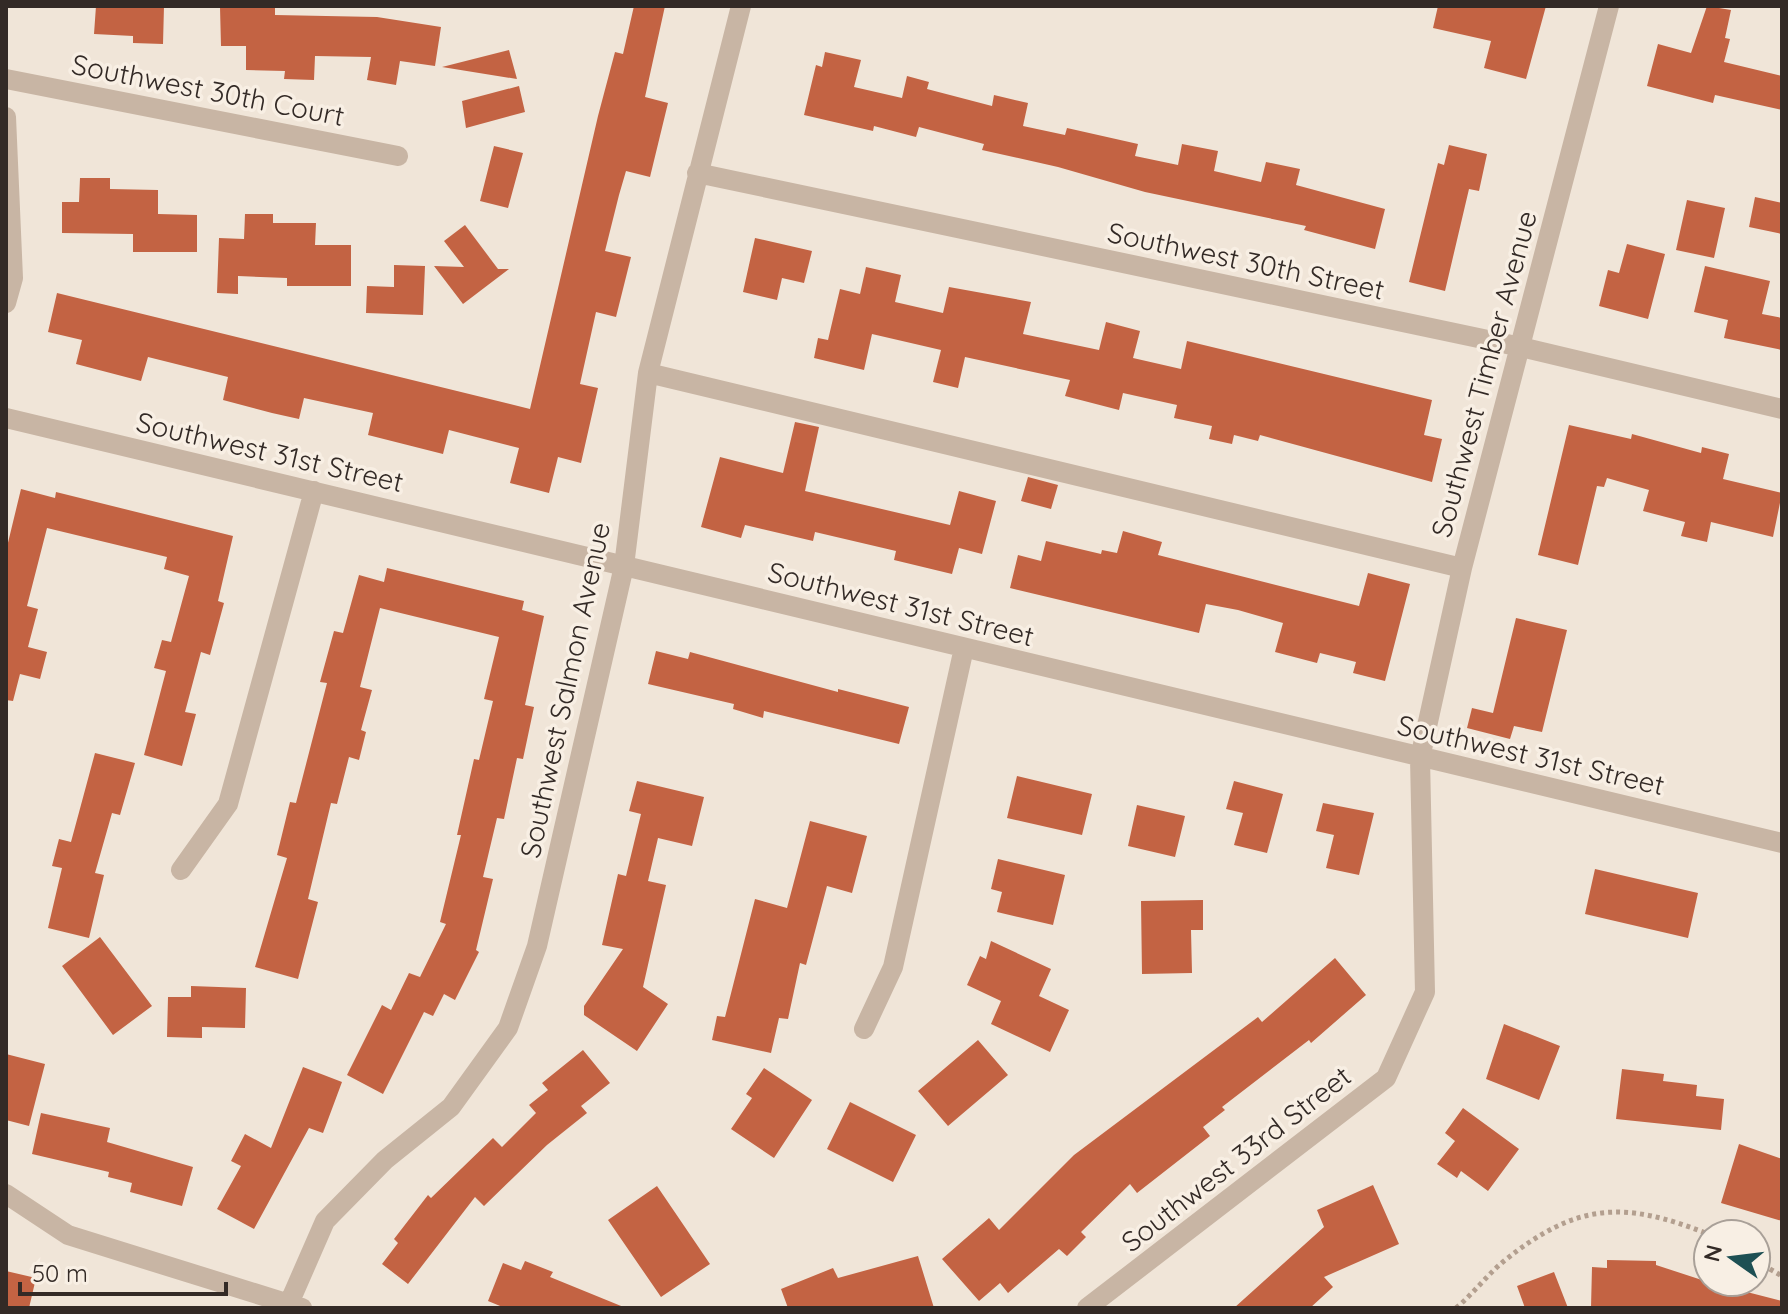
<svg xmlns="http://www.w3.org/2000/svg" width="1788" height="1314" viewBox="0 0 1788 1314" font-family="Quicksand,sans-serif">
<rect width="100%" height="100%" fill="#f0e5d8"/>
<path fill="#c36343" d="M96,6h68l-1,38 -30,-1v-7l-39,-2z
M634,6h31l-20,91 23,6 -18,74 -24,-6 -7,24 -14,56 26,6 -15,60 -20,-5 -16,72 18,4 -17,75 -23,-6 -9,36 -39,-10 9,-35 -70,-18 -6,24 -75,-19 5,-22 -69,-15 -5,21 -27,-6 -49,-13 5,-23 -80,-20 -7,24 -65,-17 6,-24 -34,-8 9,-39 473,116 68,-293 17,-64 8,2z
M1438,6h108l-20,73 -42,-11 7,-27 -58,-13z
M1707,6l24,4 -6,28 5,1 -6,23 58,14v34l-67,-15 -2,8 -66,-17 11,-42 33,9z
M220,7h55v8l102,2 64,10 -6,39 -35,-5 -4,24 -29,-5 4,-23 -56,-1 -1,24 -30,-1 1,-8 -39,-1v-24h-25z
M509,50l8,29 -75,-12z
M825,52l36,8 -7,27 48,11 5,-22 22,6 -2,7 65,17 2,-11 34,8 -5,23 42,9 2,-7 71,16 -3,12 43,9 4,-21 36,7 -4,20 47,11 5,-20 34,7 -4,16 89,24 -10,40 -71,-19 2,-4 -161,-34 -87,-25 -76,-17 2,-6 -65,-17 -3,10 -42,-11 -1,5 -69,-16 12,-50 6,2z
M519,86l6,26 -59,16 -4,-27z
M1449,145l38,9 -8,37 -10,-2 -24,102 -36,-9 29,-119 6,2z
M494,146l29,7 -15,55 -28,-7z
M80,178h30v11l48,1v24l39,1v37h-64v-18l-71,-1v-31h17z
M1755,197l27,6v31l-33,-7z
M1687,200l38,8 -11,50 -38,-8z
M245,214h28v9h43l-1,22h36v41h-64v-8l-49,-2v18l-21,-1 2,-55 25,1z
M465,225l33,44h11l-46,35 -29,-38 30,1 -20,-26z
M755,238l57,13 -8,32 -22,-5 -5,22 -34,-8z
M1627,244l38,10 -17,65 -49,-13 9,-36 11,3z
M394,265l31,1 -2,49 -57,-2 1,-27 27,1z
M1705,266l65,15 -8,33 20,4v32l-58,-12 4,-18 -34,-8z
M866,267l35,8 -6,27 48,11 6,-26 82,15 -8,32 76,16 7,-28 34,9 -7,27 48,11 6,-28 245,59 -8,35 18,4 -10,43 -172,-47 -2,6 -24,-6 -2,9 -23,-5 3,-13 -38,-8 3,-13 -54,-12 -4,17 -54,-14 5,-16 -105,-23 -7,31 -25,-6 8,-32 -69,-16 -8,36 -50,-12 4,-20 10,2 12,-51 20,5z
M795,422l24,5 -14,64 145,34 9,-34 37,10 -14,53 -23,-6 -7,26 -58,-14 2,-9 -81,-19 -2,9 -68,-16 -4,13 -40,-11 19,-70 63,16z
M1569,425l62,14 1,-5 69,19 1,-6 27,7 -6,25 59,14 -9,44 -62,-15 -4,20 -26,-6 4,-14 -42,-11 6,-21 -42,-12 -3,9 -7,-1 -19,79 -40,-10z
M1028,477l30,8 -7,24 -30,-8z
M21,489l34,9 1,-6 177,44 -15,65 6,2 -14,52 -9,-3 -16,60 11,2 -14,52 -38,-11 22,-84 -12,-3 8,-28 9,2 18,-66 -25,-7 3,-12 -120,-29 -20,78 11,3 -10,38 19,5 -7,27 -20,-5 -7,27 -7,-1v-149z
M1123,531l39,11 -4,13 201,51 9,-33 42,11 -25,97 -32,-8 3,-11 -36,-9 -3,10 -42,-11 8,-29 -45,-13 -32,-6 -7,29 -189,-45 8,-33 23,6 5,-20 55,13 1,-4 15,3z
M387,568l137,33 -2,9 22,6 -19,89 9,2 -11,52 -6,-1 -13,61 -7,-1 -14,59 10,2 -17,71 3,2 -24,48 -11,-6 -11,22 -9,-4 -41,82 -36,-19 35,-70 9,5 18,-37 11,4 26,-53 -6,-2 21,-87h-4l17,-76 5,1 14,-59 -9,-2 15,-62 -119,-29 -20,79 12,3 -11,40 5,2 -7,28 -10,-3 -12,47 -6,-1 -23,96 10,3 -20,77 -43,-12 32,-109 -10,-3 13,-53 6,1 31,-120 -7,-1 14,-51 9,2 16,-58 25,7z
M1516,618l51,12 -25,102 -28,-6 -4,13 -43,-11 5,-20 21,5z
M656,651l32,8 2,-7 148,40v-3l71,18 -10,37 -135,-33 -1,7 -30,-9 1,-5 -86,-20z
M95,753l40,10 -15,52 -8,-2 -17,60 9,2 -15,63 -41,-10 14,-60 -10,-2 7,-27 12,3z
M1017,776l75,18 -10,41 -75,-17z
M637,781l67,16 -12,49 -34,-8 -10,43 18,4 -23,102 25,17 -31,47 -53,-36v-9l39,-57 -21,-4 16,-71 8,2 15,-62 -12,-3z
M1234,781l49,13 -16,59 -33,-8 9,-32 -17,-4z
M1323,803l51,10 -15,62 -33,-7 8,-33 -18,-4z
M1137,805l48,11 -10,41 -47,-11z
M810,821l57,15 -15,57 -25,-7 -21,79 -6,-2 -12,56 -9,-1 -8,35 -59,-13 5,-24 8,1 30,-118 32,9z
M998,859l67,16 -12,50 -56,-13 5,-20 -11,-3z
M1595,869l103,24 -10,45 -103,-24z
M1203,900v30h-12l1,43 -50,1 -1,-73z
M100,937l52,69 -39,29 -51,-69z
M991,941l60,28 -12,27 30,14 -19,42 -59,-28 10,-23 -34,-16 13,-29 6,3z
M1335,958l31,37 -55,48 -2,-3 -87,67 3,3 -22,17 7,9 -73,57 -7,-9 -49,48 5,5 -19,19 -8,-7 -51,44 -8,-10 -21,18 -37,-42 47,-41 10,12 75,-75 184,-138 4,5z
M191,986l55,2 -1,40 -43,-1v11l-35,-1 1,-40h23z
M1504,1024l56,22 -21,54 -53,-21z
M978,1040l30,35 -60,51 -30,-35z
M583,1050l27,33 -29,23 6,7 -40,32 -63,61 -9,-9 -67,87 -26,-20 16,-21 -4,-4 34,-44 3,3 62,-60 9,9 34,-34 -7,-8 19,-15 -6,-7z
M6,1054l39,10 -16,62 -23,-6z
M303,1067l39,15 -19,51 -14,-5 -55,101 -37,-20 24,-43 -10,-5 14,-27 26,14z
M764,1068l48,32 -38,58 -43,-29 21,-31 -6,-4z
M1622,1069l42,5 -1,7 34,4 -1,11 28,3 -3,31 -105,-11z
M850,1102l66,33 -23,47 -66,-33z
M1463,1108l56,41 -31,42 -27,-20 -4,7 -20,-14 18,-23 -10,-8z
M41,1113l69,15 -3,14 86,25 -11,39 -52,-14 2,-9 -24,-6 1,-5 -77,-18z
M1739,1144l43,15v62l-61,-18z
M1373,1185l26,59 -75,33 9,10 -23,21h-76l90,-81 -7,-17z
M657,1186l53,78 -49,33 -53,-77z
M918,1256l16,52h-146l-7,-19 52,-21 5,10z
M1607,1260l49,1v4l52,17 74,19v7h-191l1,-41 15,1z
M525,1261l28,11 -3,5 76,31h-121l-17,-7 15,-38 18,7z
M6,1271l30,7 -7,30h-23z
M1554,1272l14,36h-43l-8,-22z"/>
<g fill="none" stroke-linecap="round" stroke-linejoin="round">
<path stroke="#b39f8f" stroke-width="5" stroke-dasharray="4 4" stroke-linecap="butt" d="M1756,1261l26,15
M1456,1308c17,-14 31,-33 48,-47 72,-58 119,-61 204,-27"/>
<path stroke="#c8b5a4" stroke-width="20" d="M6,79l392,77
M6,117l7,161 -7,25
M697,173l824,174 261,62
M648,373l814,195
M6,418l1776,425
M181,870l47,-66 86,-313
M864,1029l29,-62 71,-319
M6,1194l62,41 234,73
M287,1308l38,-87 60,-61 66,-53 57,-79 29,-82 87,-380 24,-193 93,-367
M1087,1308l299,-230 39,-86 -5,-234 42,-190 147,-562"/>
</g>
<g text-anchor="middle" stroke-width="7" stroke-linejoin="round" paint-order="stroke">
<g font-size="28" fill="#332a26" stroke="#f8efe4">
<text transform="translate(208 90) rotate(11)" y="10">Southwest 30th Court</text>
<text transform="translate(1246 261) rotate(12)" y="10">Southwest 30th Street</text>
<text transform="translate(1484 374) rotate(-75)" y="10">Southwest Timber Avenue</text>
<text transform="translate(270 452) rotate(13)" y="10">Southwest 31st Street</text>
<text transform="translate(901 604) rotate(14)" y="10">Southwest 31st Street</text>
<text transform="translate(565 690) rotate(-78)" y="10">Southwest Salmon Avenue</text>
<text transform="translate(1531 755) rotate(13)" y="10">Southwest 31st Street</text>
<text transform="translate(1236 1159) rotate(-38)" y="10">Southwest 33rd Street</text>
</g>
</g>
<rect width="1788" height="1314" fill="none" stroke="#332a26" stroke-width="16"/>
<g transform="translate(1732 1258) rotate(284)"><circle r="38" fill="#f8efe4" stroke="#a9a098" stroke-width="2"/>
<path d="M0-6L14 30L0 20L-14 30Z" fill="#1d4f53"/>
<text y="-12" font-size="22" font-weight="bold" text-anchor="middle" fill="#332a26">N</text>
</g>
<path d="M20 1282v12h206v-12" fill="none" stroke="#332a26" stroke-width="4"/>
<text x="32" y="1282" font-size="24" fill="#332a26" stroke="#f8efe4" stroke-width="6" paint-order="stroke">50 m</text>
</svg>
